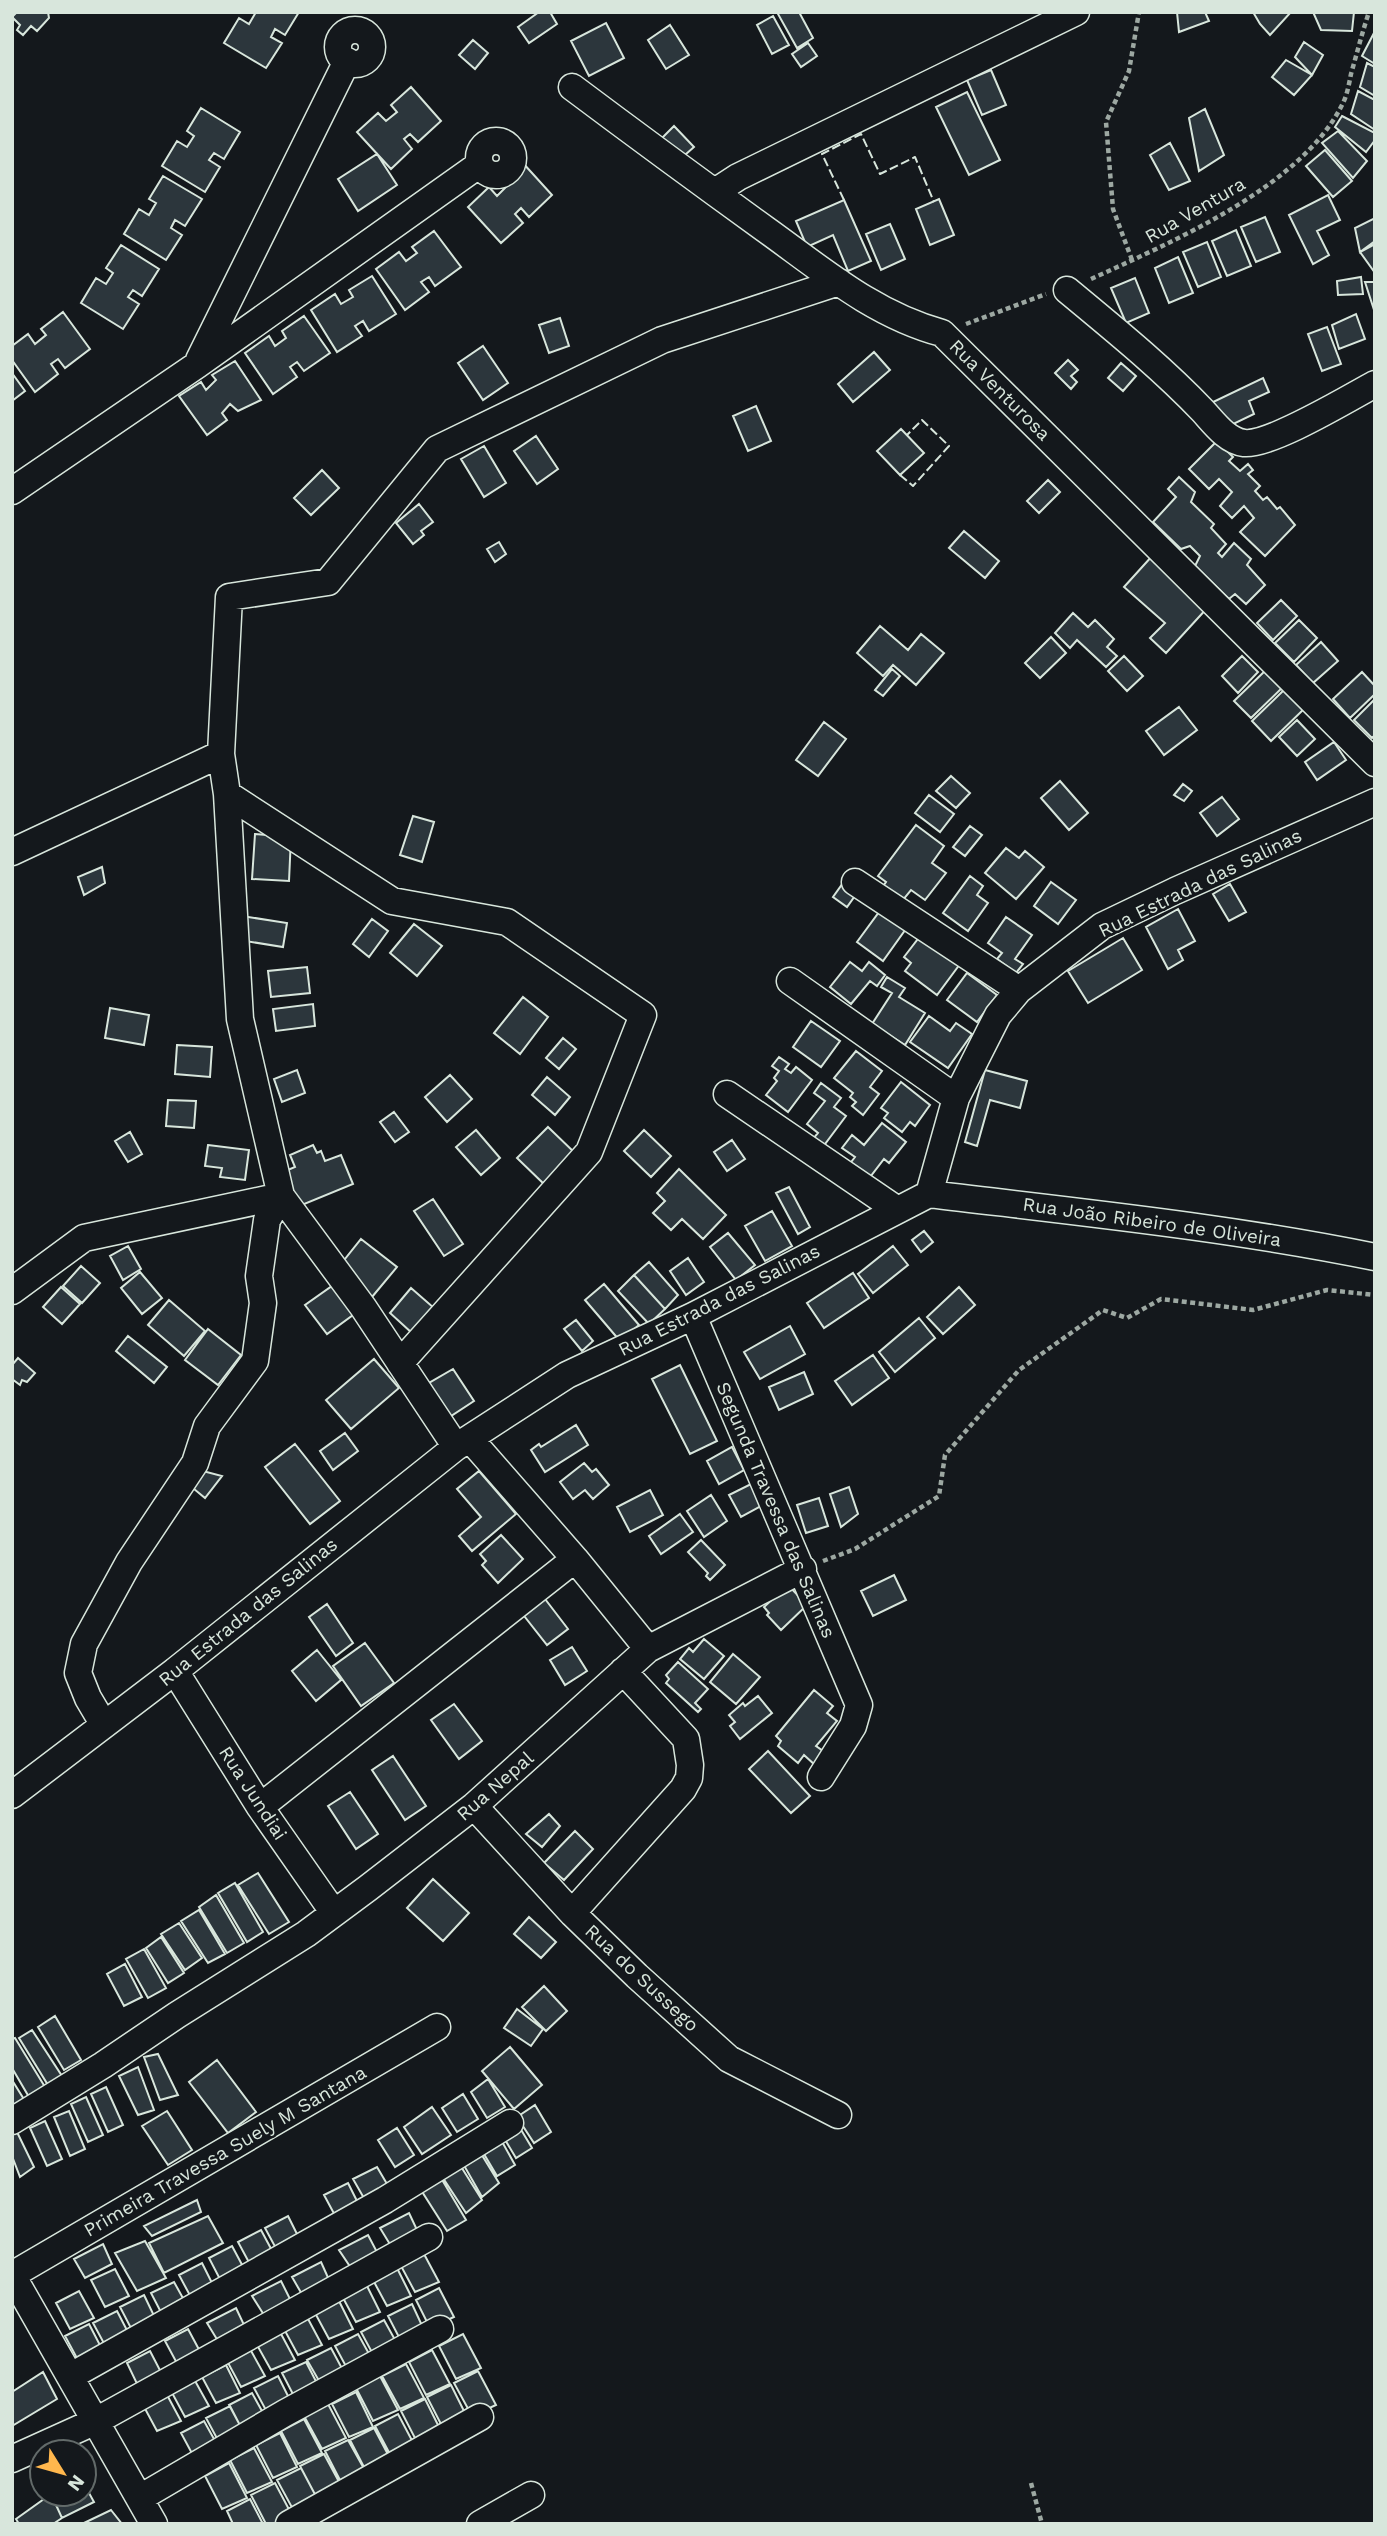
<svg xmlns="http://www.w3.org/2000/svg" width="1387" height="2536" font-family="'Work Sans',sans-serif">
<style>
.building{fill:#2c363c;stroke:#d8e6dc;stroke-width:2}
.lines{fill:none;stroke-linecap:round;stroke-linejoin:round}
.minor-casing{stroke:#d8e6dc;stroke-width:29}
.path{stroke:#9da8a2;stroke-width:4.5;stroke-dasharray:5 3.5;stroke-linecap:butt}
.minor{stroke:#14181c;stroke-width:26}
.fence{stroke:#d8e6dc;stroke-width:2;stroke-dasharray:9 3.5;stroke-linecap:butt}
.labels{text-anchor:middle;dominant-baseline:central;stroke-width:5;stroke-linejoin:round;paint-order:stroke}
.street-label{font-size:19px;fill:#d8e6dc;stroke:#14181c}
</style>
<rect width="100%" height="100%" fill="#14181c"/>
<path class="building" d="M17,12H48L49,18L37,31L31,26L23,35L17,30L20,25L12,17Z
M256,12H299L285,35L275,29L271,37L282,43L266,68L224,43L239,18L249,24Z
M539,12H550L557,24L529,43L518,27Z
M780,12H799L813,38L797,48L778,14Z
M1177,12H1205L1209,21L1179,32Z
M1253,12H1291L1270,35L1260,24Z
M1313,12H1354L1352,31L1321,30Z
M773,16L789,45L772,54L757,25Z
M606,23L624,58L589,76L571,41Z
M670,25L689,55L666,69L648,40Z
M1375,31V64L1362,56Z
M473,40L488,53L475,69L459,55Z
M1304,42L1323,55L1312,75L1295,57Z
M808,43L817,56L801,67L792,54Z
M1286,60L1312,75L1294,95L1272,77Z
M1367,63L1375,67V96L1360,87Z
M991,70L1006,105L982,115L967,80Z
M411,87L441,121L418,142L410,134L404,139L412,149L391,169L357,132L378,113L386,121L397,112L391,105Z
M1358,91L1375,100V130L1351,114Z
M967,92L1000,160L969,175L936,107Z
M201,108L240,132L224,159L214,153L209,160L220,167L205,192L162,166L177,141L187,147L194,136L187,131Z
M1205,109L1224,155L1199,171L1189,118Z
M1342,116L1375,133V140L1366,152L1335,127Z
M674,126L694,147L677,162L658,142Z
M1338,131L1367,161L1353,178L1322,143Z
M1170,143L1190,181L1169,190L1150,155Z
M1325,150L1352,181L1333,197L1306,166Z
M377,154L397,185L358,211L338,179Z
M522,162L552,195L529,217L521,208L515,214L523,223L501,243L468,207L489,187L497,196L507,186L502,180Z
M163,176L202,199L185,226L175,220L171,228L182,235L166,260L124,234L139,209L149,215L156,203L149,199Z
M1328,195L1340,220L1317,231L1329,255L1313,264L1289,215Z
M939,199L954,235L930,245L916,209Z
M844,200L871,261L848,271L833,235L807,247L796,221Z
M1265,217L1280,252L1256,262L1241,227Z
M1375,218V241L1360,252L1355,228Z
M890,224L905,259L881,270L866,234Z
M1236,230L1251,266L1227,276L1212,241Z
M434,231L461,267L435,286L429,277L421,282L429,292L405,310L376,269L399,252L406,261L417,253L412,247Z
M1207,242L1221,277L1198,287L1183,252Z
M1375,244V273L1360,252Z
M121,245L159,269L142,296L133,290L128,297L139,304L123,329L81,303L96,278L106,284L113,273L106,268Z
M1178,257L1193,293L1169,303L1155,268Z
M372,276L396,314L369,331L363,321L355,326L362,336L337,352L311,310L335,294L341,304L353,297L349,290Z
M1361,277L1363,294L1338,295L1337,281Z
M1135,278L1149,313L1126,323L1111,288Z
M1365,282H1375V313Z
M63,312L90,349L65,368L58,359L51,364L58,374L35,392L12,360V346L28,334L35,344L46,335L41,329Z
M1356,314L1365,339L1339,349L1332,325Z
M304,316L330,353L304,371L297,362L290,367L297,377L273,394L245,353L269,336L275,346L286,338L282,331Z
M560,318L569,346L549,353L539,325Z
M1327,327L1341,364L1322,371L1308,334Z
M483,346L508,383L483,400L458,363Z
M874,352L890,370L853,402L838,384Z
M1068,360L1078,370L1071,376L1077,382L1071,389L1055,373Z
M235,361L261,400L238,411L230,404L222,413L227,420L207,435L179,396L201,382L206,390L216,380L212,375Z
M1121,363L1136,376L1123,391L1108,378Z
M12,373L25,391L12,401Z
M1263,378L1269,392L1249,401L1254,414L1223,429L1211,403Z
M756,406L771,441L748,451L733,416Z
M901,429L924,453L900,475L877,451Z
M536,436L558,469L537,484L514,451Z
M1217,441L1233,457L1229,461L1240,471L1248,464L1253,470L1248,474L1260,486L1255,491L1263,500L1267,497L1277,509L1280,507L1295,525L1265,556L1240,532L1254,518L1244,506L1232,518L1220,506L1232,492L1219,479L1209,489L1189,469Z
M484,446L506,483L484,497L461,459Z
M322,470L339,488L311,515L294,498Z
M1179,477L1195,492L1191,502L1214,524L1211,528L1226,544L1218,553L1222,557L1234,543L1251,559L1247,565L1265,585L1246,604L1235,594L1229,599L1195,566L1200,556L1190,546L1181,549L1153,522L1176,497L1168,489Z
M1048,480L1060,492L1039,513L1027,501Z
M419,504L433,522L421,531L424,535L413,544L396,523Z
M964,531L999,561L985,578L949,548Z
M499,542L506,554L495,562L487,549Z
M1153,555L1209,606L1166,653L1150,638L1165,623L1124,587Z
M1281,600L1297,616L1273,640L1257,623Z
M1073,613L1088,627L1095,620L1114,639L1107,647L1117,656L1106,667L1077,640L1070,648L1055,633Z
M1299,620L1317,638L1294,662L1275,643Z
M880,626L908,650L921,634L944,653L916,685L893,665L883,676L857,653Z
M1051,637L1066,653L1040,678L1025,663Z
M1321,642L1338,661L1313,683L1296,665Z
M1124,656L1143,676L1127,691L1108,671Z
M1242,656L1258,672L1238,693L1222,676Z
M1268,668L1285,685L1251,718L1234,701Z
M892,669L900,676L883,696L875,690Z
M1362,672L1375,686V694L1350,718L1333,699Z
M1286,688L1305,708L1271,741L1252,721Z
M1375,699V735L1372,738L1354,720Z
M1179,707L1197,730L1164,755L1146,731Z
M1297,720L1315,739L1297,756L1279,737Z
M824,722L846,739L818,776L796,760Z
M1334,742L1346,760L1317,780L1305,762Z
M951,776L970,793L956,808L936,791Z
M1060,781L1088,813L1069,830L1041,798Z
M1183,784L1192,791L1184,801L1174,795Z
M929,795L954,814L940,832L915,813Z
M1222,797L1239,819L1217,836L1200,813Z
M413,816L434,822L422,862L400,855Z
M916,825L944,846L932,863L946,873L925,900L911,890L898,906L879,892L886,882L878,876Z
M970,826L982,835L965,856L953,847Z
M255,834L291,837L289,881L252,879Z
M1006,848L1019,858L1025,851L1044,867L1016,899L985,873Z
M102,867L105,883L84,895L78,877Z
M970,876L983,886L977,895L988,903L968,931L943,913Z
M1051,882L1076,900L1058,924L1034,906Z
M843,883L857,893L847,907L833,897Z
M1230,884L1246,912L1229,921L1213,894Z
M882,908L908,926L883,961L857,942Z
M1178,909L1195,941L1178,950L1183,960L1168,969L1146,927Z
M242,916L287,923L283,947L239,940Z
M1006,917L1032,935L1015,959L1023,964L1016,973L997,959L1002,953L988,943Z
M372,919L388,931L369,957L353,944Z
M414,924L442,946L417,976L390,953Z
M921,935L960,964L937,995L905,971L911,963L904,957Z
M1123,938L1142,970L1088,1003L1068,971Z
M850,962L862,971L869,962L885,975L877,986L870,981L851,1004L830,987Z
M307,967L310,993L271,997L268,971Z
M967,973L997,995L977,1022L947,1000Z
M887,977L905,988L899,997L925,1013L905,1045L872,1024L892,993L881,987Z
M523,997L548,1017L520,1054L494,1033Z
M313,1004L315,1026L276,1031L273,1009Z
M110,1008L149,1015L144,1045L105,1038Z
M929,1016L950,1031L956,1023L972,1034L948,1068L910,1042Z
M811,1021L840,1041L821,1067L793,1047Z
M563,1038L576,1049L559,1069L546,1058Z
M177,1045L212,1047L210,1077L175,1074Z
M856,1051L882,1071L870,1087L879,1094L863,1115L852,1106L856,1102L850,1097L853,1093L834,1078Z
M779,1057L789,1064L785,1069L791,1073L796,1067L812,1080L788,1112L766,1095L777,1081L774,1078L779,1071L772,1066Z
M297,1070L305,1093L282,1102L274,1079Z
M985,1070L1027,1081L1020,1108L990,1100L977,1146L965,1142Z
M450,1075L472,1099L447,1122L425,1097Z
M547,1077L570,1097L555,1115L532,1095Z
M901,1082L930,1105L915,1126L910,1122L902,1132L884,1118L888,1113L881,1108Z
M821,1083L841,1098L834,1107L846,1116L822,1148L812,1140L818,1133L807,1124L825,1101L814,1093Z
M168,1100L196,1101L194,1128L166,1126Z
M394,1112L409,1132L395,1142L380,1122Z
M882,1123L906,1142L889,1163L884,1159L867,1181L848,1166L855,1157L842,1148L852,1135L864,1145Z
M548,1127L576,1154L546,1186L517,1158Z
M476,1130L500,1158L481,1175L456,1147Z
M644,1130L671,1156L651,1177L624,1151Z
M130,1132L142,1154L128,1162L115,1141Z
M732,1140L745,1159L727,1171L714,1152Z
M208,1145L249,1150L245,1180L220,1177L222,1168L205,1166Z
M313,1145L317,1153L321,1151L325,1161L341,1155L353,1184L297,1207L283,1172L295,1167L290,1155Z
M679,1169L726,1215L703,1239L682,1219L671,1230L653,1213L665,1201L657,1193Z
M789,1187L810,1227L798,1234L776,1193Z
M433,1199L463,1244L444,1256L414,1211Z
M772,1211L792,1246L765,1261L745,1226Z
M924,1231L933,1242L921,1252L912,1240Z
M728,1233L755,1265L736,1280L710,1247Z
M361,1239L397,1267L372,1297L337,1269Z
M128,1246L141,1269L123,1280L110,1256Z
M893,1246L908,1265L873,1293L858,1274Z
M688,1258L704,1282L686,1295L670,1271Z
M649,1262L678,1295L665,1309L634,1275Z
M81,1266L100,1283L82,1303L63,1286Z
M140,1272L162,1298L142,1314L121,1288Z
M853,1273L869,1298L824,1328L807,1303Z
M634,1275L665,1309L649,1324L618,1291Z
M604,1284L639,1325L620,1341L585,1300Z
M332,1286L353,1315L327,1334L305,1305Z
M61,1287L80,1304L62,1324L43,1307Z
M959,1287L975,1305L943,1334L927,1317Z
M411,1288L434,1308L412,1333L390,1313Z
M169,1300L205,1331L184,1356L148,1325Z
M919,1318L935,1338L895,1372L879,1352Z
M576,1320L593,1341L582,1351L564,1329Z
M790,1326L805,1354L760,1379L744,1352Z
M208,1329L241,1355L218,1385L185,1360Z
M128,1336L167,1367L154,1383L116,1351Z
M873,1355L889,1378L852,1405L835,1381Z
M18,1358L35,1373L27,1382L22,1380L20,1385L12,1379V1365Z
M374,1359L399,1388L351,1429L326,1400Z
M680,1365L717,1441L690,1454L652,1379Z
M453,1369L474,1401L448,1418L429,1383Z
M804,1372L813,1394L779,1410L769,1387Z
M576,1425L588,1445L545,1472L531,1450L539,1444L541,1447Z
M345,1433L358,1451L333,1470L320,1451Z
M295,1444L340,1501L310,1524L265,1467Z
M732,1447L744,1470L719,1484L707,1461Z
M584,1463L592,1472L596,1469L609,1485L593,1499L585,1490L573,1499L560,1482Z
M199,1470L222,1476L205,1498L194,1489Z
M479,1471L516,1514L472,1551L459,1536L481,1517L457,1489Z
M761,1479L772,1500L741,1517L729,1495Z
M849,1487L858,1514L841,1527L830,1494Z
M650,1490L663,1515L630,1532L617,1507Z
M711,1495L727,1521L704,1537L687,1511Z
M819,1498L828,1526L806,1533L797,1505Z
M680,1514L693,1532L661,1554L649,1536Z
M501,1535L523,1559L498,1583L482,1565L486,1561L480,1554Z
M701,1540L725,1565L710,1580L706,1576L708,1573L688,1552Z
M894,1575L906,1600L873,1616L861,1591Z
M788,1585L807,1605L781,1630L767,1615L769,1613L764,1607Z
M542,1595L568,1629L547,1645L521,1612Z
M327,1604L353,1643L336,1656L309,1617Z
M704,1639L724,1656L704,1679L680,1659L689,1648L693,1652Z
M365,1643L394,1683L361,1706L333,1666Z
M572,1647L587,1671L565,1685L550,1660Z
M317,1650L341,1680L316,1701L292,1671Z
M733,1654L760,1677L736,1704L710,1682Z
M678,1662L708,1689L695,1703L701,1709L698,1712L666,1683L669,1679L666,1675Z
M814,1690L833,1706L827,1713L837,1721L816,1746L826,1753L815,1765L804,1755L798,1763L778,1746L781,1741L776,1736Z
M758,1696L772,1713L740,1739L730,1726L735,1722L729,1715L743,1703L745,1706Z
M454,1704L482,1741L459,1759L431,1720Z
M768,1751L810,1796L791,1813L749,1769Z
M393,1756L426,1806L405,1820L372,1770Z
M350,1792L378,1834L356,1849L328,1806Z
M549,1814L560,1826L542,1847L526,1834Z
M575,1831L593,1849L564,1880L544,1863Z
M258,1873L289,1922L269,1934L238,1885Z
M433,1879L469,1913L443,1941L407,1908Z
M235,1883L263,1932L247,1942L218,1893Z
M216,1895L244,1943L227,1953L199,1907Z
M199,1910L225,1954L208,1963L181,1921Z
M529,1917L556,1942L541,1958L514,1934Z
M179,1923L202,1958L185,1970L161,1934Z
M161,1937L184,1973L168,1983L146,1948Z
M144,1949L166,1988L148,1998L126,1959Z
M125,1964L142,1997L124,2006L107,1974Z
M544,1986L567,2011L546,2031L522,2007Z
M517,2009L543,2029L531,2046L504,2028Z
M55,2016L81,2060L64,2070L38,2027Z
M32,2030L62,2076L48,2085L19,2038Z
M15,2038L45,2087L29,2097L12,2068V2039Z
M510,2047L542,2085L514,2109L482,2071Z
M158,2054L178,2095L160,2100L144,2057Z
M217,2060L256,2112L228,2133L189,2082Z
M138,2067L154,2110L138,2115L119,2076Z
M488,2079L505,2107L487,2118L471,2092Z
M12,2080L25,2101L12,2109Z
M106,2087L123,2125L108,2132L91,2094Z
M463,2094L478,2119L457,2132L442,2108Z
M86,2097L103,2135L88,2142L71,2104Z
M535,2105L551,2132L534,2143L517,2117Z
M432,2107L451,2135L422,2154L404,2127Z
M69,2111L85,2149L70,2156L54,2117Z
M167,2111L192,2150L168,2165L142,2126Z
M45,2121L62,2159L47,2166L30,2128Z
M517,2123L532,2148L516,2158L501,2133Z
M397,2128L414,2155L395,2167L378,2140Z
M17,2132L34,2167L20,2177L12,2156V2135Z
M500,2138L515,2165L497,2176L481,2149Z
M480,2152L499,2183L482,2197L462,2162Z
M460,2165L482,2200L466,2213L441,2175Z
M377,2167L390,2189L365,2200L353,2179Z
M441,2178L466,2220L447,2231L421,2190Z
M348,2183L362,2211L338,2221L324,2195Z
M197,2200L201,2212L152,2236L144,2226Z
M409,2213L418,2232L391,2246L380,2228Z
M208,2216L223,2243L164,2273L149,2243Z
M288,2216L302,2244L279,2254L265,2228Z
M261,2230L276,2258L252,2268L238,2242Z
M368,2235L378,2254L351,2268L339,2250Z
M145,2241L166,2278L137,2291L115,2253Z
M103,2244L112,2264L85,2278L74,2259Z
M232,2246L247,2274L223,2285L209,2258Z
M424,2254L439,2282L415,2292L401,2266Z
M321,2262L330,2282L303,2296L292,2277Z
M202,2263L216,2291L193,2301L179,2275Z
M397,2268L411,2296L387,2306L373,2280Z
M115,2269L129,2296L105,2307L91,2280Z
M281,2281L291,2301L264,2315L252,2296Z
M174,2282L189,2309L165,2320L151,2293Z
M366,2284L380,2312L356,2322L342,2296Z
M439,2288L454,2317L430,2328L416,2300Z
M79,2291L94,2318L70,2329L56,2303Z
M144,2295L157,2322L134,2334L120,2307Z
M339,2301L353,2329L329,2339L315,2313Z
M412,2304L425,2332L402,2343L388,2316Z
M236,2308L245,2327L218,2341L207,2323Z
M117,2311L131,2338L107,2349L93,2323Z
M307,2317L322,2345L298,2355L284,2329Z
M384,2320L399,2347L375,2358L361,2332Z
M89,2324L103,2351L79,2362L65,2336Z
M188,2329L203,2357L179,2367L165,2341Z
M280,2332L295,2360L271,2370L257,2345Z
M358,2334L373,2361L349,2372L335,2346Z
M463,2334L481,2368L456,2379L439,2346Z
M331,2348L346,2376L322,2386L307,2360Z
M250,2349L265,2376L241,2387L227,2361Z
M432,2350L450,2384L426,2395L409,2362Z
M150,2351L164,2378L140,2390L127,2363Z
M306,2362L320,2389L296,2400L282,2373Z
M406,2364L424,2398L400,2409L382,2376Z
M226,2365L240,2393L216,2403L202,2377Z
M478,2371L496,2405L472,2416L454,2383Z
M43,2372L57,2399L12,2426V2392Z
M278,2376L292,2404L268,2414L254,2388Z
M380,2376L398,2410L373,2421L356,2388Z
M194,2379L209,2406L185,2417L171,2391Z
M451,2385L468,2419L444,2430L427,2397Z
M356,2392L373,2427L349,2437L332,2404Z
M166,2393L181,2421L157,2431L143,2405Z
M252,2393L267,2420L243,2431L229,2405Z
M425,2399L442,2433L418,2444L401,2411Z
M328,2404L346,2438L322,2449L304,2416Z
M230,2406L244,2433L220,2444L206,2418Z
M398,2414L416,2448L392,2458L375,2426Z
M304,2419L322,2453L298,2464L281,2431Z
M204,2421L219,2448L195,2459L181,2433Z
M374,2428L392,2462L367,2473L350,2440Z
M280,2433L297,2467L273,2478L256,2445Z
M348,2440L367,2474L342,2484L325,2451Z
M254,2448L272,2482L247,2493L230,2460Z
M324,2454L344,2491L319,2502L300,2466Z
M229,2463L247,2498L222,2509L205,2476Z
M301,2468L319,2502L295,2513L277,2480Z
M275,2483L293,2517L278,2524H266L251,2495Z
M84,2484L94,2502L62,2518L51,2494H84Z
M51,2494L62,2518L53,2524H19L16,2519Z
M250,2499L263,2524H233L227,2511Z
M111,2510L122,2524L84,2523Z"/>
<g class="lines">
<defs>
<path id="minor" d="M338 47a17 17 0 1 1 34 0a17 17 0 1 1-34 0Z
M572,87C636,135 700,182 765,229C821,269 874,315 942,333L1375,763
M479 158a17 17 0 1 1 34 0a17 17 0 1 1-34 0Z
M715,192L738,177L1076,12
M1067,290C1114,329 1161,367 1203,411C1214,423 1227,441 1244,443C1270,446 1349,398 1375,384
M199,360L347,61
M12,491L197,365L480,164
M227,794L392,901L507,922L643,1015L589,1152L400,1363
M12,852L221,754
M855,882L1019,990
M790,981L956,1098
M727,1094L896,1209
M929,1194C1078,1212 1228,1227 1375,1257
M12,1291L84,1238L281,1196
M693,1316L859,1705L853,1726L821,1777
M470,1439L575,1559L648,1649
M456,1447L363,1307L281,1196L240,1019L227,794L221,754L229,597L328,582L437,449L662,340L839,282
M175,1671L260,1807L334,1913
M104,1725L88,1698L78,1673L84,1644L129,1562L195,1463L207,1426L255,1361L263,1303L259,1276L267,1220L281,1196
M12,1795L175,1671L456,1447L567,1375L693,1316L929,1194L956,1098L998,1015L1019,990L1102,926L1175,891L1375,802
M474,1806L572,1913L637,1976L729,2059L838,2115
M260,1807L575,1559
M572,1913L683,1789L689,1778L690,1765L686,1739L623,1671
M12,2121L103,2065L177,2015L306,1934L368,1888L474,1806L648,1649L803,1569
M71,2376L385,2200L510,2123
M12,2459L96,2421L429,2237
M140,2498L285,2413L440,2329
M154,2524L12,2275L437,2027
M289,2524L480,2417
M480,2524L531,2495"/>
</defs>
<use href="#minor" class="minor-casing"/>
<path class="path" d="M1132,260L1113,209L1106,122L1129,71L1139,12
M1091,279C1172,242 1301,187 1342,105C1347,96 1349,84 1351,74C1357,53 1362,33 1369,12
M966,324L1046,294
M823,1561L855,1549L939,1496L945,1455L1019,1370L1103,1310L1127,1318L1161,1299L1253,1310L1327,1290L1375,1295
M1031,2483L1042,2524"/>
<use href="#minor" class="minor"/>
<path class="fence" d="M844,200L822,154L861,134L880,174L915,157L934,202
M900,475L913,486L949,446L922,420L907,435"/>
</g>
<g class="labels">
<g class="street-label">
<text transform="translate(1195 210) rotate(-30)">Rua Ventura</text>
<text transform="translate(1000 390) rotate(45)">Rua Venturosa</text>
<text transform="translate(1200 883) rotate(-26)">Rua Estrada das Salinas</text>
<text transform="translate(1152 1222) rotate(8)">Rua João Ribeiro de Oliveira</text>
<text transform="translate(719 1300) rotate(-27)">Rua Estrada das Salinas</text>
<text transform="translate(776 1510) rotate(67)">Segunda Travessa das Salinas</text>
<text transform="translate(248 1612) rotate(-39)">Rua Estrada das Salinas</text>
<text transform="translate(495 1786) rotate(-41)">Rua Nepal</text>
<text transform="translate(253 1793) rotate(57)">Rua Jundiai</text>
<text transform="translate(642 1978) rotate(43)">Rua do Sussego</text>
<text transform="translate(225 2151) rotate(-30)">Primeira Travessa Suely M Santana</text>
</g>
</g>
<rect width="1387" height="2536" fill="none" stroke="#d8e6dc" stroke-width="28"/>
<g transform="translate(63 2473) rotate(127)"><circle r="33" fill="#14181c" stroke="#626a69" stroke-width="2"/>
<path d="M0-5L12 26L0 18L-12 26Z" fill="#ffb74d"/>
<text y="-10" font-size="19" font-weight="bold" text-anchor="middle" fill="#d8e6dc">N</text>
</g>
</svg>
